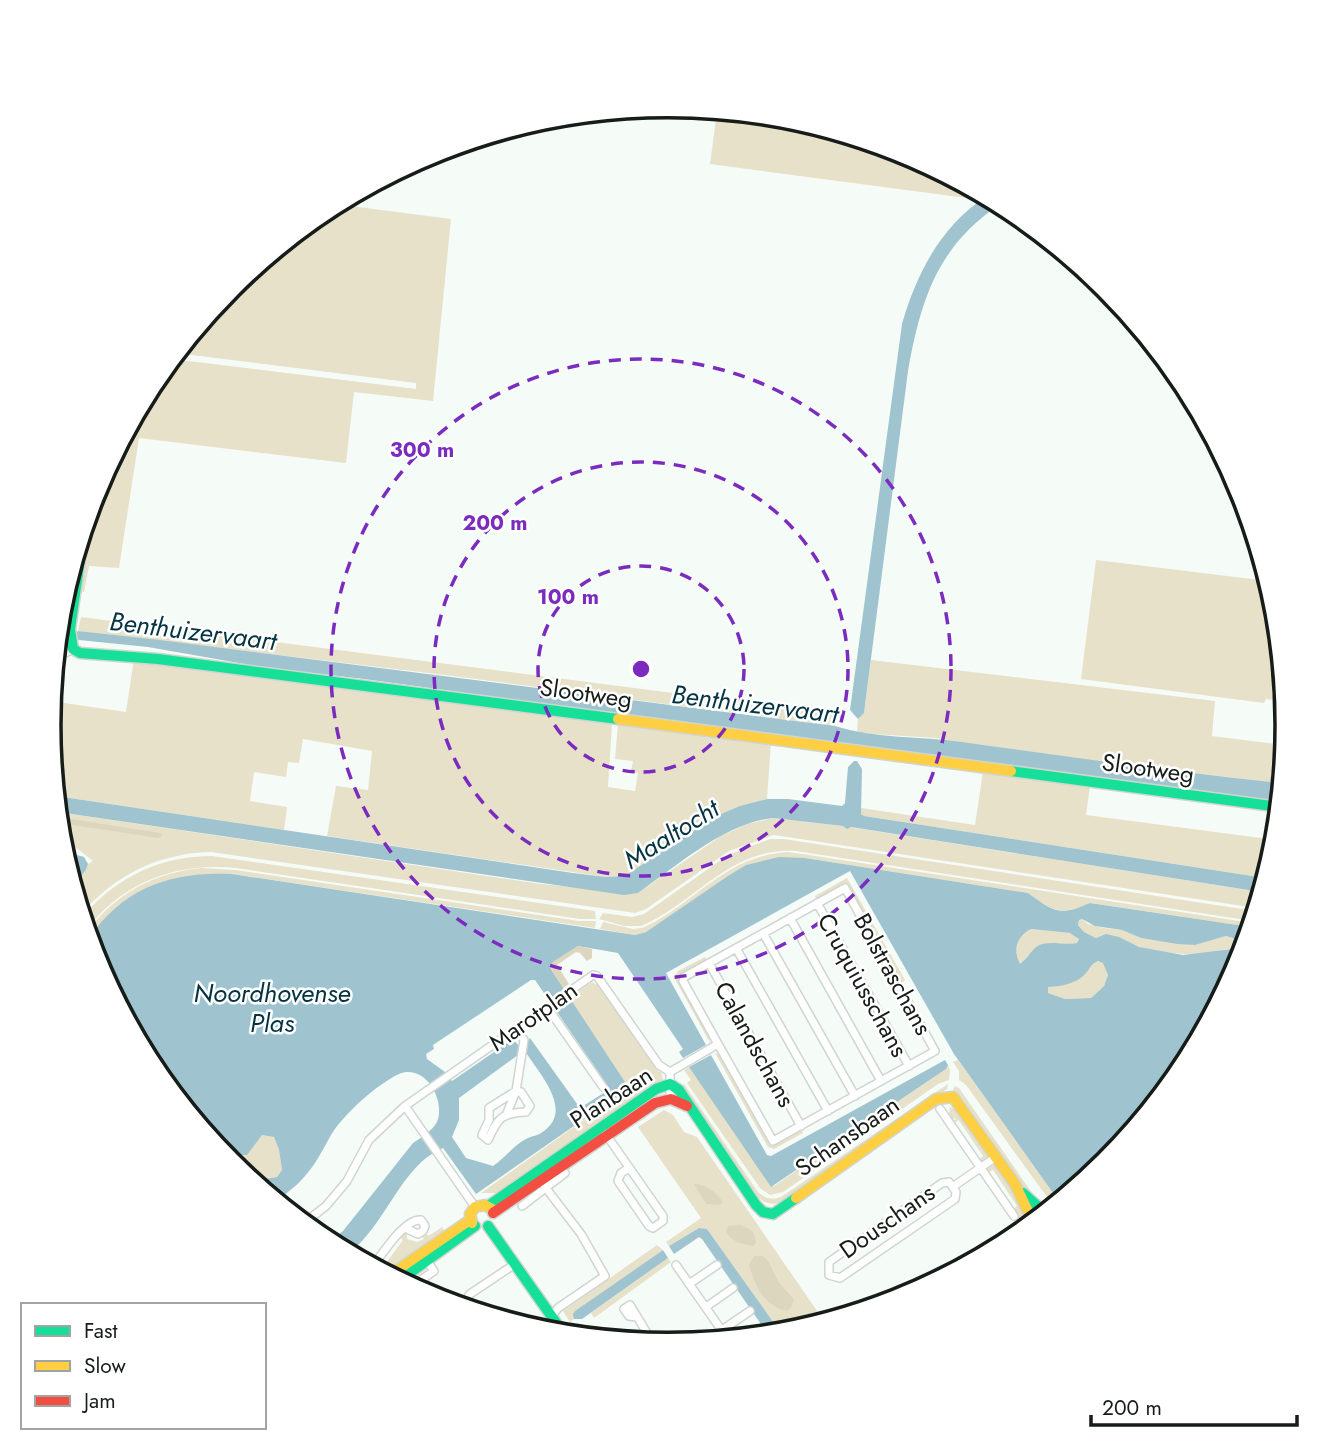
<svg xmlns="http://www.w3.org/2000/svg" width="1336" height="1450" font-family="Jost,sans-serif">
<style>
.green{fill:#e7e1c9;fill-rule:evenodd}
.forest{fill:#ddd6be}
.water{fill:#9fc4cf;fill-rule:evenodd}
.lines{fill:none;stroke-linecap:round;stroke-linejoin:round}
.street-casing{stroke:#cfd5d1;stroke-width:10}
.fast-casing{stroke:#cfd5d1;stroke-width:13}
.slow-casing{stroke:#cfd5d1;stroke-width:13}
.jam-casing{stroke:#cfd5d1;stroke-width:13}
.street{stroke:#fefefe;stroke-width:7}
.fast{stroke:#16e098;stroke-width:10}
.slow{stroke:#ffcf43;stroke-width:10}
.jam{stroke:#f24e42;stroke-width:10}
.ring{fill:none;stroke:#7b2cbf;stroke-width:3.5;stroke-dasharray:12 9}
.labels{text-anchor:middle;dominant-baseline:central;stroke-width:5;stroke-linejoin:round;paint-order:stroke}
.street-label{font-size:24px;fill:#161c18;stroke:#fff}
.water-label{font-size:26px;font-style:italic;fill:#043442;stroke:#fff}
.rim{fill:none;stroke:#161c18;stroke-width:3.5}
.centre{fill:#7b2cbf;stroke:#fff;stroke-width:3.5}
.ring-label{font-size:21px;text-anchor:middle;font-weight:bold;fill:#7b2cbf;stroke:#fff;stroke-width:5;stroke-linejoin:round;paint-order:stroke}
</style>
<rect width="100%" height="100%" fill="#f5fbf7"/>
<path class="green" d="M717,111L789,118L905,153L986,197L982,200L710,164Z
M335,204L451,219L433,401L354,392L346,463L139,438L119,568L89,566L84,592L79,591L96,488L154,381L172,359L416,389V383L176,353L231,287L324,210Z
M1096,560L1268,581L1275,605L1285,701L1266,699L1264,703L1081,679Z
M81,617L837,714L835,726L453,676L78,631Z
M134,659L610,721L612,724L608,787L635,791L638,773L631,772L633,761L615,759L618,724L620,722L771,742L767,799C712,812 678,842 632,873L625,876L606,877L327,836L336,786L368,790L372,751L303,739L299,763L288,762L286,777L254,772L250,801L287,807L284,830L56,796L49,725L51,701L126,712Z
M871,660L1215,701L1212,736L1285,745L1281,783L1063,758L935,738L857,733L858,719L864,713Z
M983,772L1090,786L1086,815L1276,840L1265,878L864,816L861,814V808L975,825Z
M58,812L541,884L638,893L721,836L747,824L773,818L843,826L1261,892L1256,908L774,835L729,851L646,909L635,913L211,852C159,853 115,875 81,914L73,885L86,870L88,864L93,861L70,843L60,842Z
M770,839H784L1255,911L1252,921L796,851C731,846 695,903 641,926H624L599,919L603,913L632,917L644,914L728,855Z
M788,852L809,855L1252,923L1251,927L1091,903C1059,915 1056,913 1028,893L805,858L746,865L646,932L635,935L600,929L603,922L633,929L642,928C696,904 723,856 788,852Z
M212,856L595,911L596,919H580L236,868C176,862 123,882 86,930L83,918L85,914C118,876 162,856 212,856Z
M202,868L236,870L579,921H596L595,928L232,874L98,925L89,938L87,932C115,894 155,872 202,868Z
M847,878L905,980L902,983L848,887L842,886L816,899L815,896Z
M1082,919L1088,924L1104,928L1122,930L1141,938L1195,945L1226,936L1246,942L1242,955L1232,949C1223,949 1214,952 1204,953C1184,956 1163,952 1143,948C1125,944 1116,929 1096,938L1084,932L1078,925L1079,920Z
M1031,929L1070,933L1077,936L1079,940L1077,943C1061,947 1045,938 1032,951C1027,956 1024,961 1020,965C1013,950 1016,937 1031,929Z
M705,957L707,960L704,963L682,975L708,1030L710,1043L674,977L678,971Z
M1098,961L1104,963L1108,975L1104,986L1091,998L1065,999L1048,993V987C1077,987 1076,969 1098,961Z
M592,982L598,985L659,1072H661L663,1079L499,1195L496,1193H481L629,1088L569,998Z
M715,1053L719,1054L725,1061L770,1141L801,1129L803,1133L774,1149L768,1147Z
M958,1060L1053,1193L1047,1197L966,1085L959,1080V1071L953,1062Z
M948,1065L950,1070L949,1080L938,1084L783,1192L770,1195L760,1188L687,1083L691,1080L684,1070L689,1067L774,1186L946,1069Z
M684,1084L758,1192C765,1199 772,1200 781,1197L948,1084L947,1089L781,1203C770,1205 762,1203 755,1194L681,1091Z
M955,1086L959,1088L1039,1203L1027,1195L953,1090Z
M950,1107L960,1112L990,1156L982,1162L980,1159L983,1156L960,1122L958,1120L955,1123L953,1121L957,1118L952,1119L949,1115Z
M664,1110L673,1115L684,1132L697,1137L824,1321L781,1333L707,1229L699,1228L669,1246L666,1242L701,1218L638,1127ZM769,1262L779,1282L794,1299L749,1265Z
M262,1135L274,1137L279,1150L282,1170L277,1177L264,1179L260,1187L227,1158L234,1155C249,1160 252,1144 262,1135Z
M996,1163L1020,1198L1025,1216L1019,1219L1014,1209L1017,1206L993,1170L989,1172L987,1169Z
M442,1227L445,1232L386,1273L381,1270L403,1240L399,1237L401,1234H407V1239L417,1242L424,1239L422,1235H430Z
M657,1245L663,1250L575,1311L574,1319L570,1322L563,1311Z
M668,1258L671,1262L594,1318L591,1313Z"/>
<path class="forest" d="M58,817L160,833L162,836L158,838L59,823Z
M578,946L592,949V958L587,961L580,953L576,952L557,965L569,984L563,988L550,968L553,962Z
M694,1184C705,1184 718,1192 723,1203L719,1205L706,1204Z
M740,1225C751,1229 755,1231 756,1243L753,1246C742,1244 731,1242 726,1231L728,1226Z
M754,1256H763L769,1262L779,1282L794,1299L791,1308L787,1311C764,1306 755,1286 749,1265Z"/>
<path class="water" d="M986,197L1000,204C937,247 921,299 908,371L864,713L858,719L850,710L902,324C916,275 941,225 986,197Z
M74,559L65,630L67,635L75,634L78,631L160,640L835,726C877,739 920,736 962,742C1069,757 1175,772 1281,783L1279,804L364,679L261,667L148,647L79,640C71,634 64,640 57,645L61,604Z
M854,761H857L862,769L861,814L864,816L1265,878L1261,892L851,827L847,829L843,826L773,818C725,823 677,866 638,893L624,895L58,812L56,796L573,873L606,877L625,876L714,817L740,806L767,799H788L842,806L845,803L848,767Z
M63,851L84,857L88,864L86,870L73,885Z
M779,857L805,858L1028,893C1056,913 1059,916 1090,903L1251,927L1246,942L1226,936L1195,945L1178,944L1141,938L1122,930L1095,926L1082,919L1079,920L1078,925L1084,932L1096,938L1106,934L1119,937L1139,947L1183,955L1232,949L1242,955L1182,1069L1105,1163L1103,1165L1097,1161L1090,1163L1053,1193L954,1054L850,871L666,973L706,1045L683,1058L679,1052L683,1049L618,953L578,946L553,962L550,968L629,1088L476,1194L443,1148C401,1165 386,1225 349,1253L329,1242L343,1231L413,1143C422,1137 432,1131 437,1122C446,1100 425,1063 399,1074C377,1084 343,1115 331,1135C323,1149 316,1164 305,1176C297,1186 286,1193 277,1201L260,1187L264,1179L277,1177L282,1170L279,1150L274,1137L262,1135L247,1155H234L227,1158L153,1069L96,962L89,938C124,887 172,871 232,874L635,935L646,932L728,876L746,865ZM1031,929L1070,933L1079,939L1077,943C1064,946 1047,939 1036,947C1030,952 1026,960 1020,964C1013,950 1016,937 1031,929ZM1098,961L1103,963L1108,975L1104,986L1091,998L1065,999L1048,993V987C1060,987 1078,983 1086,973C1091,967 1091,964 1098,961ZM531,980H535L610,1089L580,1108L530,1038L526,1044L519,1046L513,1039L452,1081L445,1072L427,1059L426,1054L434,1049L433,1045ZM527,1054C541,1076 575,1112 541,1133C537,1136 531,1136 526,1139C514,1145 505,1158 493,1166L466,1158L452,1137L459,1120V1098L518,1055Z
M711,1055L767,1155L771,1156L945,1060L948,1065L946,1069L771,1187L689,1067Z
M699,1228L707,1229L781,1333L769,1334L765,1330L702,1239L699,1237L674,1254L669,1246Z
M663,1250L668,1258L582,1319H574L573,1314L575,1311Z"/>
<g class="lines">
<defs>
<path id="street" d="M56,654L65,653L73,649
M817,903L909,1066
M790,918L881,1081
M763,933L855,1096
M736,948L828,1111
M709,963L801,1126
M547,1007L603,1087
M516,1091L521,1092L530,1106L526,1112C501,1113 498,1118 488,1140L482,1135L489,1120V1108Z
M670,1098V1072L718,1044L773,1141L935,1051L845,888L684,977L683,981L718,1044
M405,1106L475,1207
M940,1109L1014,1216
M507,1113L516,1091L524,1040L516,1029
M605,1133L663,1216V1221L653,1228L649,1226L618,1181L621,1173L629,1168
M539,1179L581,1234L605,1276L558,1308L552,1316
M949,1182L956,1192L955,1199L840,1278L829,1275V1262L942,1183Z
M954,1186L996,1157
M522,1206L565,1173
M304,1223L326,1206L347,1181L369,1140L405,1106L593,975L597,976L659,1065L670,1072
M676,1265L727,1338
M373,1266C383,1253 405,1218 421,1220L425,1226L423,1231L418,1234L405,1228
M689,1284L717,1265
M412,1286L434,1271L427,1261
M455,1304L464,1303L470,1294L515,1264
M706,1307L733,1288
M636,1317L629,1316L624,1309L630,1305L653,1343
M722,1330L750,1311
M764,1335L765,1334"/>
<path id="fast" d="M85,524L70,629L73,649L80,653L158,659L618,719
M1011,771L1279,807
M1023,1193L1045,1213
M488,1206L656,1089L670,1084L679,1090L756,1205L763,1212L773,1214L796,1198
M488,1226L564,1334
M400,1280L475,1226"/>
<path id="slow" d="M618,719L1011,771
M796,1198L936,1099L953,1097L1015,1184L1033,1222
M472,1223L470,1214L475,1207L485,1205L492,1209
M390,1275L470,1220"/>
<path id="jam" d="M493,1213L655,1103L671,1099L687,1106"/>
</defs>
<use href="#street" class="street-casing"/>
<use href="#fast" class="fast-casing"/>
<use href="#slow" class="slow-casing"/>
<use href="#jam" class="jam-casing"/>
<use href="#street" class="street"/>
<use href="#fast" class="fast"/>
<use href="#slow" class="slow"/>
<use href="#jam" class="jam"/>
</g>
<g class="ring">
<circle cx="641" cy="669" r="103"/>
<circle cx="641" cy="669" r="207"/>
<circle cx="641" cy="669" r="310"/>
</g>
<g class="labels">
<g class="street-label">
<text transform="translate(586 693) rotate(8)">Slootweg</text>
<text transform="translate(1148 768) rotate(8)">Slootweg</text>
<text transform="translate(893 974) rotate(61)">Bolstraschans</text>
<text transform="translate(863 985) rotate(61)">Cruquiusschans</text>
<text transform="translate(533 1016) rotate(-35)">Marotplan</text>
<text transform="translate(755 1044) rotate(61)">Calandschans</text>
<text transform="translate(611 1097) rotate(-33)">Planbaan</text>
<text transform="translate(847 1136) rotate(-35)">Schansbaan</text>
<text transform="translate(887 1221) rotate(-35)">Douschans</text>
</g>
<g class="water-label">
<text transform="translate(193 631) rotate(7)">Benthuizervaart</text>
<text transform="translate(755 704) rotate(7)">Benthuizervaart</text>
<text transform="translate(671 834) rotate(-32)">Maaltocht</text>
<text x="272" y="993">Noordhovense<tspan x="272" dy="30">Plas</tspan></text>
</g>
</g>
<path d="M0 0H1336V1450H0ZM61 725a607 607 0 1 1 1214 0a607 607 0 1 1-1214 0Z" fill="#fff" fill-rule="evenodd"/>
<path class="rim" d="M61 725a607 607 0 1 1 1214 0a607 607 0 1 1-1214 0Z"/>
<circle cx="641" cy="669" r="10" class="centre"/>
<g class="ring-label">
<text x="422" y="457">300 m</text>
<text x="495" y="530">200 m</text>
<text x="568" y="604">100 m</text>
</g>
<rect x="21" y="1303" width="245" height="126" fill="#ffffff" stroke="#a2a4a3" stroke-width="2"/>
<rect x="35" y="1326" width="35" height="10" fill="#16e098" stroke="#a2a4a3" stroke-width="2"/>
<text x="84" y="1338" font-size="21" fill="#161c18">Fast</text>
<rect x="35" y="1361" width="35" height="10" fill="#ffcf43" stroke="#a2a4a3" stroke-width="2"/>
<text x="84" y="1373" font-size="21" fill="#161c18">Slow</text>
<rect x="35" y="1396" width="35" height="10" fill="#f24e42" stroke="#a2a4a3" stroke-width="2"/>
<text x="84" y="1408" font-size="21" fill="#161c18">Jam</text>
<path d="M1091 1415v10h206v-10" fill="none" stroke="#161c18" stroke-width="3.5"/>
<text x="1102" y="1415" font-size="21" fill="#161c18" stroke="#ffffff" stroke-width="5" paint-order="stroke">200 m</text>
</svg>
